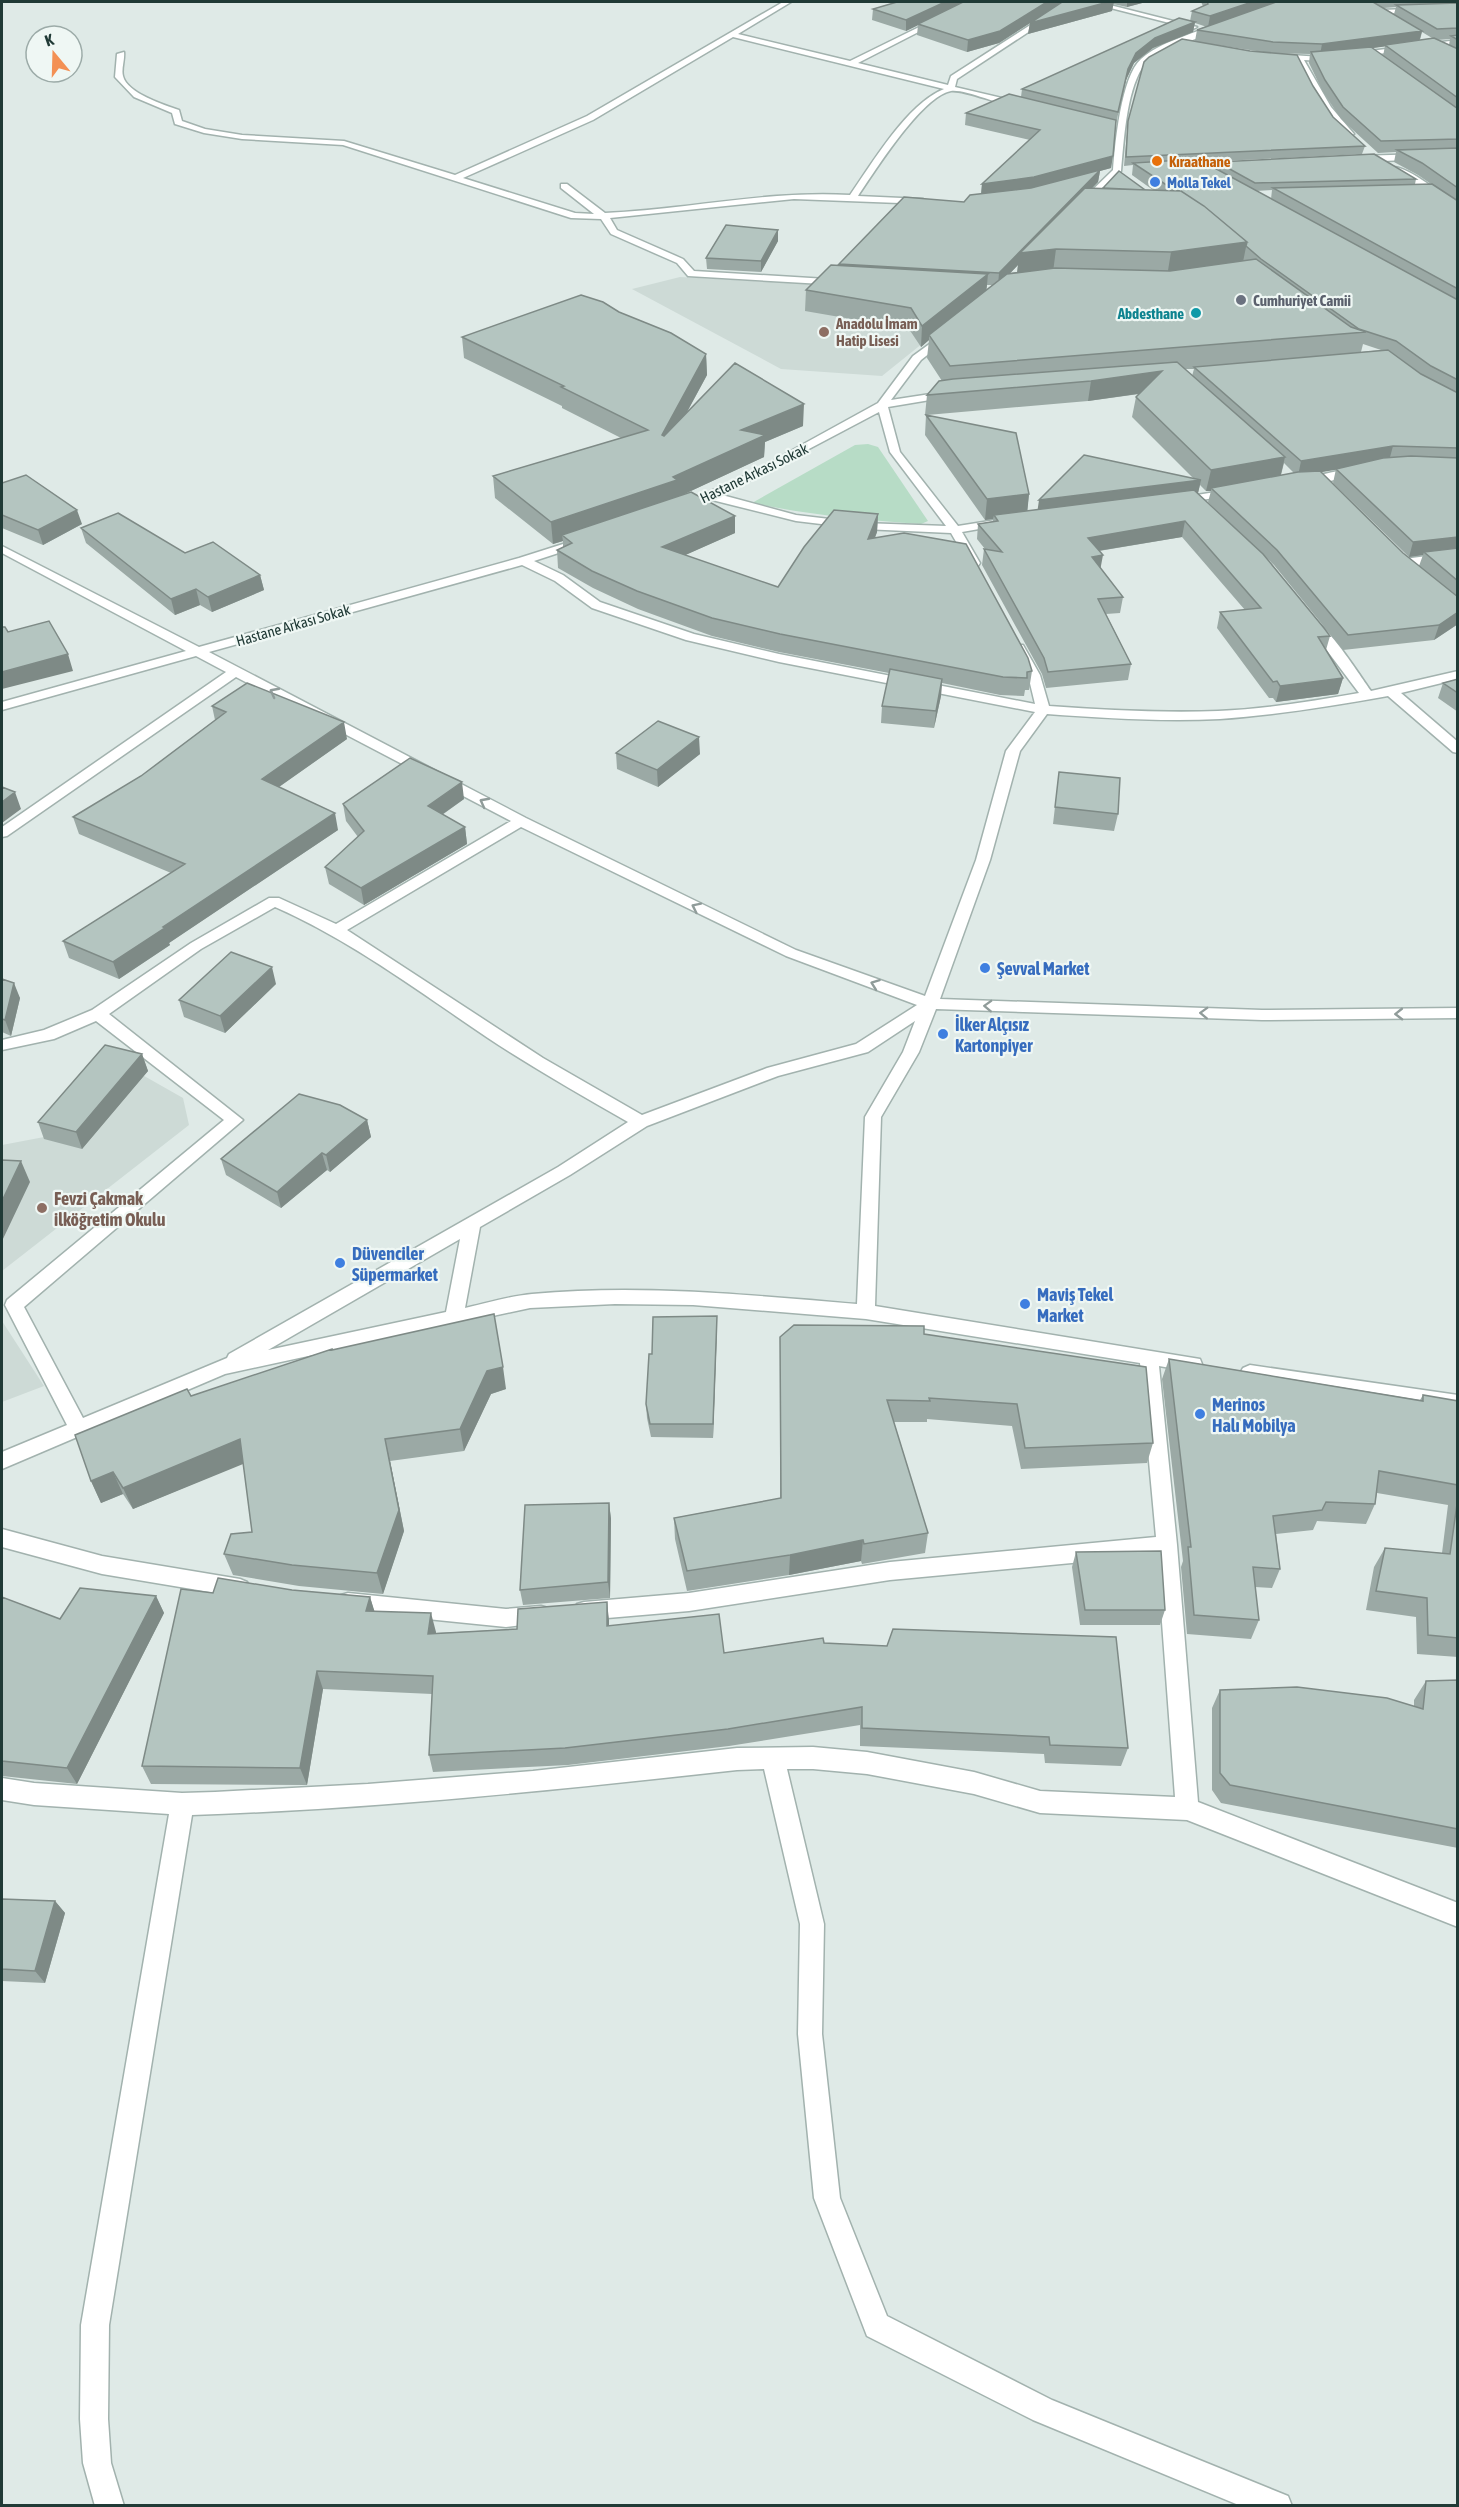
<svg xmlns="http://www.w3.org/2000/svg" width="1459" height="2507" font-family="'Asap Condensed',sans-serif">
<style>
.built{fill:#cddad6}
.green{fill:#b7dcc6}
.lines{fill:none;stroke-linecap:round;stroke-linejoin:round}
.minor-casing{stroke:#a2b2ae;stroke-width:3}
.minor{fill:#fff;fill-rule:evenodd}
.wall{fill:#9ba9a5;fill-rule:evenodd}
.shaded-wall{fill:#7e8a86}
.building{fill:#b4c5c0;stroke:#7e8a86;stroke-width:1.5}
.oneway{stroke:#909c9a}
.food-dot{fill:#e8710a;stroke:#eff7f4;stroke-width:2}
.shop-dot{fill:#3f7fe0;stroke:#eff7f4;stroke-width:2}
.worship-dot{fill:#6b7280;stroke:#eff7f4;stroke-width:2}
.culture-dot{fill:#0f9aa8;stroke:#eff7f4;stroke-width:2}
.education-dot{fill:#8d6e63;stroke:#eff7f4;stroke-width:2}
.labels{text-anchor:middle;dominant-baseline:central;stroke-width:4.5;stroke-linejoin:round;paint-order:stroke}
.far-food-label{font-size:15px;font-weight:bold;fill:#c56008;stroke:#eff7f4;text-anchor:start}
.far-shop-label{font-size:15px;font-weight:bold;fill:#366cbe;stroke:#eff7f4;text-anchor:start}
.far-worship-label{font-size:15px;font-weight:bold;fill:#5b616d;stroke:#eff7f4;text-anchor:start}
.far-culture-label{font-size:15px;font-weight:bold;fill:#0d838f;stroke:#eff7f4;text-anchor:end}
.far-education-label{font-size:15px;font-weight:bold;fill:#785e54;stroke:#eff7f4;text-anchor:start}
.far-street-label{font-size:15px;fill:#203a36;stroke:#eff7f4}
.shop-label{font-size:18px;font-weight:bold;fill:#366cbe;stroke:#eff7f4;text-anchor:start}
.education-label{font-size:18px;font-weight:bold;fill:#785e54;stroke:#eff7f4;text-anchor:start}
</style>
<rect width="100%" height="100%" fill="#dfeae7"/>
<path class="built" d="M680,277L984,294L882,376L781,369L632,289Z
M116,1060L183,1098L189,1125L2,1271V1145L60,1134Z
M2,1321L44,1386L2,1402Z"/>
<path class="green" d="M868,444L878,447L928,521L921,524C864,520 809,515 752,503L855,445Z"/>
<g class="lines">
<defs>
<path id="minor" d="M783,2H791L738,34L850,61L970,2H977L858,63L948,85L951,76L1066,2H1074L957,79L955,87L1023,103V107C1004,108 967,89 951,91C922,96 875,171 858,196L923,199L927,202L926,204L794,199L610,218L617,230L683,259L694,271L843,280L845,282L840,285L688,276L677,263L611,234L601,219L571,218L343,145L242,139L204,133L175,124L172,113L134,97L115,77L117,54L124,52C125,60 121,69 123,76C127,93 164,105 179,110L182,121L205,129L242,135L344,141L455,175L587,116ZM733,37L944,89C907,104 873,162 850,195C767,190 687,210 605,213L567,184H561V188L594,214L575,213L463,178L593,120Z
M1087,2H1098L1197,27L1193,29Z
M1458,7V11L1382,14L1378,12L1382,10Z
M1216,24L1223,26C1205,39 1179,42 1160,53C1153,57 1146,61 1142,68C1126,94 1124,141 1121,171L1086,206H1080V202L1113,170C1115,144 1121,77 1141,59C1160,42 1193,34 1216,24Z
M1458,40V44L1322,61L1304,60L1331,107L1354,134L1350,136C1327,126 1308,82 1297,60L1271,56L1275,54L1322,57Z
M1458,153V158L1357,162L1353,159L1357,156Z
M1392,167C1409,166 1443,196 1458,206V214L1411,181L1392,171Z
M946,332L950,333V337L921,360L891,400L950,391L954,392V396L888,407L900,452L958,526L1002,519L1008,522L1002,525L962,532L980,563L978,566H970L951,533L863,529L796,521L712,500L682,509L676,506L749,474L878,403L913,356ZM879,412L890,452L946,526L863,523L796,515L722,495Z
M1358,467L1362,468V472C1347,476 1310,490 1297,481C1301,478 1349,469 1358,467Z
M1234,489L1238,490V494L1178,504L1172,501L1178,498Z
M582,538L586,540V544L534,561L563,575L600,602L694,634L779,654L1035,704L1028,675L1013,648L1015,645H1023L1040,675L1049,706C1105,710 1162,713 1218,711C1266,709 1313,701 1359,693L1307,624L1313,620C1327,624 1361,677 1371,691L1458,671V679L1401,693L1458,742V753L1453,752L1388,696C1332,706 1277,715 1220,719C1163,722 1104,718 1047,714L1020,751L990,860L940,999L1262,1010L1458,1008V1018L1262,1020L936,1009L919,1052L881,1117L875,1306L1200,1359L1202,1364L1200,1369L1193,1372L1159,1366L1177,1545L1198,1802L1458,1903V1927L1187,1820L1040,1813L974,1794L867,1774L813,1769H787L824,1924L822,2034L840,2198L887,2316L1052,2400L1288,2496L1292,2506H1241L1033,2420L867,2336L814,2198L798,2034L800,1924L764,1769L737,1770C556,1790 374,1809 192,1815L109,2325L108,2419L111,2463L124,2506H95L83,2463L80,2419L81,2325L169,1814L34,1805L2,1800V1778L34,1783L182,1793L215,1792L368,1784L533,1771L737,1748L813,1747L867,1752L974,1772L1040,1791L1175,1797L1157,1555L890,1580L689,1611L584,1620L577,1618L573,1611L577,1604L584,1602L689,1593L890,1562L1156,1537L1140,1363L866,1319L693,1305L615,1304L530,1308L225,1374L2,1469V1452L67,1425L5,1305L7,1300L224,1120L96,1021L54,1039L2,1050V1040L44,1030L92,1010L191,943L269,898H279L336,924L511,821L236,677L7,836L2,837V827L226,672L196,656L2,710V702L186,651L2,553V546L199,647L519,558ZM522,565L555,581L592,608L686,640L779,662L1035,712L1006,751L976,860L925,996L796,950L526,818L209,652ZM521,827L786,956L917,1005L856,1044L767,1068L642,1115L543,1058L347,930ZM275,907C352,941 418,991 488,1038C533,1068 581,1095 628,1122L558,1167L229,1354L227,1358L83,1418L24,1307L243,1120L109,1014L201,949ZM915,1021L903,1052L865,1117L857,1304C749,1295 641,1284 532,1294C510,1296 487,1303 465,1308L480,1227L570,1175L647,1126L778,1076L868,1052ZM460,1239L446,1312L268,1350Z
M1458,552V560L1404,567L1398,563L1404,559Z
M1250,1365L1458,1395V1411L1250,1381L1243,1378L1240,1373L1243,1368Z
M2,1529L102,1556L240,1579L247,1582L250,1588L247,1594L240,1597L102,1574L2,1547Z
M348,1593L506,1609L541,1606L548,1608L552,1615L548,1622L506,1627L348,1611L341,1609L337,1602L341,1595Z"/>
</defs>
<use href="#minor" class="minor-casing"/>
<use href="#minor" class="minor"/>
</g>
<path class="wall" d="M897,2H1146L1127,7L1113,4L1112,11L1028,34L1030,23L1038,18L999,43L967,52L917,35L918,25L906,31L872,20L873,9Z
M1201,2H1458V624L1434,640L1343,650L1274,565L1208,502L1211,491H1206L1200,485L1198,493L1330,636L1326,650L1343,678L1338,694L1276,702L1273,698H1269L1217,628L1220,612L1245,610L1182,537L1099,551L1101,569L1123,597L1120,613L1106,614L1131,664L1128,680L1046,688L1042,674L982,565L984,549H985L977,539L978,524L993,521V519L985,520L925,435L926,415H925L927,395L942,381L927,358L929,340L921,347L909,329L805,311L806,290L839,266V264L964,202L981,194L982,184L1030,140L965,125L966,113L1021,97L1022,89L1190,21L1192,11L1203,6ZM1396,7L1394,14L1384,8ZM1195,23L1207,27L1197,30L1195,41L1128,121L1124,166L1133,165L1132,175L1153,190L1092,188L1098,182L1100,171L1111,168L1116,123L1126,80L1134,63L1153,48L1193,32ZM1422,32L1432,38L1420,40ZM1450,39L1449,45L1437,40ZM1203,43L1270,53L1310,54L1309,63L1323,92L1341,119L1378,153L1396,152L1394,162L1418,175L1431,184H1415L1416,179L1217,162L1216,169L1203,162L1362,154L1365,146L1333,117L1313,86ZM1385,46L1383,56L1372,48ZM1272,190L1271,199L1256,191ZM1018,265L1017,272L1010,273ZM987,285H992L986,290ZM1363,344L1381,350L1361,352ZM1185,369H1194L1192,376ZM1139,394L1136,397L1132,417L1193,478L1038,510L1027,511L1029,494L927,415L1088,401ZM1284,463L1294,473L1281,475ZM1336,469L1333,483L1409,557L1423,555L1419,566L1403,553L1321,472Z
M778,230V241L761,272L707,269L706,258Z
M619,312L706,354L707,375L686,414L803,426L765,442L764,457L680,496L735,516V533L685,555L778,587L878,514L877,532L875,538L1032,671L1029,690H1025L1024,696L1000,695L942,683L941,696L934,728L881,723L882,706L889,673L779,652L712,636L638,609L593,588L558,568L557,550L563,547V541L553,544L495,498L493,476L621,438L562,408V406L464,358L462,337Z
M2,483L82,524L43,545L2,528Z
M81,528L185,553L260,575L264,590L212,612L200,605L175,615L86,543Z
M1458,679V712L1438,698L1443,683Z
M212,706L347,739L279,787L338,830L169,943L170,945L119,979L69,958L63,941L171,873L79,834L73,817L141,776L215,720Z
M616,753L700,754L658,787L617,769Z
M1059,772L1118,814L1114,831L1053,824Z
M464,799L442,815L465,827L467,844L364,905L329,884L325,867L358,837L346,821L343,804Z
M2,979L20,998L11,1036L2,1032Z
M276,984L225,1033L184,1017L179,1000Z
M142,1054L148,1071L82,1149L44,1139L38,1122Z
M367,1120L371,1137L330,1172L327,1170L281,1208L226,1175L221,1159Z
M717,1316L713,1438L651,1437L647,1418L646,1404L652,1354Z
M924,1334L1153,1443L1147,1463L1021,1469L1012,1426L927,1419V1422H894L928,1533L925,1553L862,1564L861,1561L789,1575L687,1591L675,1539L674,1518L780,1498V1337Z
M332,1350L506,1389L491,1394L464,1451L390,1461L404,1531L383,1594L299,1586L233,1575L224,1554L252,1532L243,1463L133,1509L123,1494L101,1503L91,1481L191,1396Z
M1169,1359L1420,1400L1423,1395L1458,1401V1657L1417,1654L1416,1617L1366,1610L1374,1567L1385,1548L1442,1553L1448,1505L1377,1493L1375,1504L1366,1524L1317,1521L1313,1530L1276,1534L1280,1569L1272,1588L1255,1587L1259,1620L1251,1639L1187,1634L1181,1567L1183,1561L1162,1379Z
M609,1503L611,1519L610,1598L523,1605L520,1590Z
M1076,1552L1165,1610L1160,1625H1080L1072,1567Z
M292,1590L370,1597L374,1611L436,1632V1633L517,1629L607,1602L609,1626L724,1653L824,1643L1128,1748L1121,1766L1045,1763L1044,1754L860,1746V1725L729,1746L568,1765L433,1772L429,1755L432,1694L323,1689L307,1785L151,1784L142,1766L213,1593Z
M156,1596L164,1613L77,1784L2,1776V1777V1597L60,1619Z
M1458,1680V1848L1221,1803L1212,1790V1708L1220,1690L1414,1706V1700L1426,1681Z
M2,1899L55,1901L65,1913L45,1983L2,1981Z"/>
<path class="shaded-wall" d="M945,2H966L906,31V20Z
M1047,2H1063L999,43L967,52L968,40Z
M1108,2H1114L1112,11L1028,34L1030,23Z
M1127,2H1146L1127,7Z
M1252,2H1281L1208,27L1210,16Z
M1195,22L1193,32L1153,48L1134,63L1126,80L1116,123L1128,69L1136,53L1155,38Z
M1422,31L1419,42L1320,55L1322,44Z
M1113,156L1111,168L1100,171L1098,182L1030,252L1056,249L1052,280L1016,284L1018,265L998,286L999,273L1032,189L981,196L982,184Z
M778,230V241L761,272V261Z
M1247,242L1241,272L1166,283L1171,252Z
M988,274L986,295L929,335V340L921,347L922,326Z
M706,354L707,375L663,456L662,435Z
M1162,371L1158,391L1088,401L1091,381Z
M804,404L803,426L765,442L764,457L678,497L562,535L563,541L553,544L551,522L673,477L741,430Z
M1393,446L1389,461L1298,476L1301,461Z
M1285,457L1280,478L1211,488V491H1206L1211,470Z
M1201,480L1198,493L1037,514L1039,500Z
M1029,494L1027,515H994L993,519L985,520L987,499Z
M77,510L82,524L43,545L38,530Z
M878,514L877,532L867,557L868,539Z
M735,516V533L663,565L662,547Z
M1185,521L1182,537L1085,553L1088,538Z
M1458,537V551L1424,552L1423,555L1409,557L1413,542Z
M1103,555L1100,571L1092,557Z
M260,575L264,590L212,612L208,597Z
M196,589L200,605L175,615L171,599Z
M1458,612V624L1434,640L1439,625Z
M68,654L73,671L2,689V672Z
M1343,678L1338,694L1276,702L1280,686Z
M942,679L941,696L934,728L936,711Z
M344,722L347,739L266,796L262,779Z
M699,737L700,754L658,787L657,770Z
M462,782L464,799L430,823L428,806Z
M15,792L21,809L2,823V802Z
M335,813L338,830L169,943L170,945L119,979L113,962L163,927Z
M465,827L467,844L364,905L361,888Z
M272,967L276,984L225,1033L220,1016Z
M14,983L20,998L11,1036L5,1020Z
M142,1054L148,1071L82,1149L76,1132Z
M367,1120L371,1137L330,1172L326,1155Z
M322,1153L327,1170L281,1208L277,1192Z
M21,1161L30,1182L2,1241V1201Z
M717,1316V1330L713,1438V1424Z
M503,1367L506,1389L491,1394L464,1451L460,1429L487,1371Z
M240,1439L248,1462L133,1509L123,1488Z
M385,1439L390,1461L404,1531L383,1594L377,1573Z
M113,1472L123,1494L101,1503L91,1481Z
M609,1503L611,1519L610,1598L608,1582Z
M863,1540L861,1561L789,1575L790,1555Z
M156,1596L164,1613L77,1784L67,1768Z
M370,1597L376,1616L366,1611Z
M607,1602L609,1620V1644L607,1626Z
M431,1613L436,1632L432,1652L428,1634Z
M317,1671L323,1689L307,1785L300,1768Z
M55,1901L65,1913L45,1983L35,1971Z"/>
<path class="building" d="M897,2H945L906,20L873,9Z
M963,2H1047L1000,31L968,40L918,24Z
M1062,2H1108L1030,23Z
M1207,2H1252L1210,16L1192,11L1208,4Z
M1276,2H1373L1422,31L1322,44L1273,42L1197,30Z
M1458,3V28L1437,29L1396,5Z
M1179,18L1195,22L1155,38L1136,53L1128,69L1118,112L1022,89Z
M1458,35V40L1451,36Z
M1434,38L1458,49V98L1385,45Z
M1182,39L1250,51L1297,55L1313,86L1333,117L1365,146L1126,157L1128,121L1144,62L1149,57Z
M1371,47L1458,109V139L1381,141L1343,107L1325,80L1311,52Z
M1009,94L1116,120L1113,156L1034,177L982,184L1040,130L966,113Z
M1458,148V188L1422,163L1397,150Z
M1374,154L1416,179L1255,183L1217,162Z
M1198,159L1458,300V380L1431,366L1396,341L1359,329L1261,259L1246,246L1247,242L1204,206L1181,191L1174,190L1133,163Z
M1100,170L999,273L839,264L904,197L964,202L970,195L1031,188Z
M1119,171L1145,190L1103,188Z
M1432,184L1458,201V289L1273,188Z
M1085,188L1181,191L1204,206L1247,242L1171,252L1056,249L1020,253Z
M726,225L778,230L761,261L706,258Z
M1256,259L1351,327L1366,332L950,366L929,335L1007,274L1055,268L1170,271Z
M831,265L988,274L922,326L911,308L806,290Z
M581,295L603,302L619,312L671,333L706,354L662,435L664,436L735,363L804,404L741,430L765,435L673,477L677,480L551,522L493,476L648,430L561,387L564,386L462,337Z
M1388,350L1421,374L1458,393V448L1393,446L1301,461L1194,367Z
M1177,362L1285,457L1211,470L1136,397L1162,371L1091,381L927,395L939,381L953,379Z
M926,415L1016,433L1029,494L987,499Z
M1084,455L1201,480L1039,500Z
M1411,456L1458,458V537L1413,542L1336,469L1383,458Z
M1320,471L1403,553L1458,597V612L1439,625L1348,635L1277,550L1211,488L1298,472Z
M26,475L77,510L38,530L2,515V483Z
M1194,490L1263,554L1324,628L1330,636L1318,637L1343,678L1280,686L1277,681L1273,682L1220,612L1261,608L1185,521L1088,538L1103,555L1092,557L1123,597L1098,599L1131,664L1048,672L1044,658L984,549L1002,552L978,524L998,521L994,515Z
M691,492L735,516L662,547L778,587L804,547L834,510L878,514L868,539L904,533L966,544L1028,658L1032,671L1027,672V678L1003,677L780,634L712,618L637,591L592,571L557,550L572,543L562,535Z
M118,513L185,553L213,542L260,575L208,597L196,589L171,599L81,528Z
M1458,548V581L1424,552Z
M49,621L68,654L2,672V627H5L8,632Z
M890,669L942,679L936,711L882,706Z
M1458,679V693L1443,683Z
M247,683L344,722L262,779L335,813L163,927L165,928L113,962L63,941L185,864L73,817L141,776L226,712L212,706Z
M658,721L699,737L657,770L616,753Z
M410,758L462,782L428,806L465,827L361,888L325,867L364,831L343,804Z
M1059,772L1120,778L1118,814L1055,807Z
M2,787L15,792L2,802Z
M231,952L272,967L220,1016L179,1000Z
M2,979L14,983L5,1020L2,1019Z
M105,1045L142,1054L76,1132L38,1122Z
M299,1094L340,1105L367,1120L326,1155L322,1153L277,1192L221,1159Z
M2,1160L21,1161L2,1201Z
M494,1314L503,1367L487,1371L460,1429L385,1439L399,1510L377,1573L292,1565L224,1554L231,1534L252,1532L240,1439L123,1488L113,1472L91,1481L75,1435L187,1389L191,1396L332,1349V1350Z
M717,1316L713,1424H650L646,1404L649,1354H652L653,1317Z
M794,1325L924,1326V1334L1146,1367L1153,1443L1025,1448L1017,1404L929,1398L930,1401L887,1400L928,1533L864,1544L863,1540L790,1555L687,1571L674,1518L781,1498L780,1337Z
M1169,1359L1423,1401V1395L1458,1401V1485L1379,1471L1375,1504L1326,1502L1322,1510L1273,1516L1280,1569L1253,1567L1259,1620L1194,1615L1188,1547H1191Z
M1458,1497V1638L1428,1635L1427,1598L1376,1591L1385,1548L1450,1554Z
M609,1503L608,1582L520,1590L525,1505Z
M1161,1551L1165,1610H1085L1076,1552Z
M218,1578L292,1590L370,1597L366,1611L431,1613L428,1634L517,1629L518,1609L607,1602V1626L719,1614L724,1653L823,1638L824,1643L887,1646L893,1629L1116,1637L1128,1748L1050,1745L1049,1737L862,1728V1707L728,1729L565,1748L429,1755L433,1676L317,1671L300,1768L142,1766L181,1589L213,1593Z
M80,1588L156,1596L67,1768L2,1761V1597L60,1619Z
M1458,1680V1829L1230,1785L1220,1773V1690L1297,1687L1387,1698L1423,1709L1426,1681Z
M2,1899L55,1901L35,1971L2,1969Z"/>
<defs><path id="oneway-chevron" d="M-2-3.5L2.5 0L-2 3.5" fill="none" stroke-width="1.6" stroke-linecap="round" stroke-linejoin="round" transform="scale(1.5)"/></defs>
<g class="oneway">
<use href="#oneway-chevron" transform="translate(274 692) rotate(-152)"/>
<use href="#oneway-chevron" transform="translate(484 802) rotate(-152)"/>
<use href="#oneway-chevron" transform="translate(696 907) rotate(-154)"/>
<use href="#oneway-chevron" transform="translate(875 984) rotate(-160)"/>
<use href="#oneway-chevron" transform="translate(988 1006) rotate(-178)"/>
<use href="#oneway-chevron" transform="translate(1204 1013) rotate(-178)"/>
<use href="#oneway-chevron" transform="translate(1399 1014) rotate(179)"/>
</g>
<circle class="food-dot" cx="1157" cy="161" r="6"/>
<g class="shop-dot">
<circle cx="1155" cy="182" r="6"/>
<circle cx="985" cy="968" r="6"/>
<circle cx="943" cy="1034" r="6"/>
<circle cx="340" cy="1263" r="6"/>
<circle cx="1025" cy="1304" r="6"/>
<circle cx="1200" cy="1414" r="6"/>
</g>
<circle class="worship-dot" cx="1241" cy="300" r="6"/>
<circle class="culture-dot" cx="1196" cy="313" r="6"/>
<g class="education-dot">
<circle cx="824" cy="332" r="6"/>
<circle cx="42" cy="1208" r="6"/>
</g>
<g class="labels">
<g class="far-food-label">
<text x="1169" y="161">Kıraathane</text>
</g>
<g class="far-shop-label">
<text x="1167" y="182">Molla Tekel</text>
</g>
<g class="far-worship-label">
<text x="1253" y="300">Cumhuriyet Camii</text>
</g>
<g class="far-culture-label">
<text x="1184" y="313">Abdesthane</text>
</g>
<g class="far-education-label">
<text x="836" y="323">Anadolu İmam<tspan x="836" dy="17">Hatip Lisesi</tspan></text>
</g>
<g class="far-street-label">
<text transform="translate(754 473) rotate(-26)">Hastane Arkası Sokak</text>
<text transform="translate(293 625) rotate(-16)">Hastane Arkası Sokak</text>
</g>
<g class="shop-label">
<text x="997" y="968">Şevval Market</text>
<text x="955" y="1024">İlker Alçısız<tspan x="955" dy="21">Kartonpiyer</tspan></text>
<text x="352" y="1253">Düvenciler<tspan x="352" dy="21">Süpermarket</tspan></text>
<text x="1037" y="1294">Maviş Tekel<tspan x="1037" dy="21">Market</tspan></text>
<text x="1212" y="1404">Merinos<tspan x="1212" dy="21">Halı Mobilya</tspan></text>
</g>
<g class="education-label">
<text x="54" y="1198">Fevzi Çakmak<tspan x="54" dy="21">ilköğretim Okulu</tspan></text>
</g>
</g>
<rect width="1459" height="2507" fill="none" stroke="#203a36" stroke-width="6"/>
<g transform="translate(54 54) rotate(341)"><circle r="28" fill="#eff7f4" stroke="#9caba8" stroke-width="1.5"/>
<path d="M0-4.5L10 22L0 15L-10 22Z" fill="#f39054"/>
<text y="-9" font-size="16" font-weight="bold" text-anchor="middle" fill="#203a36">K</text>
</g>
</svg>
